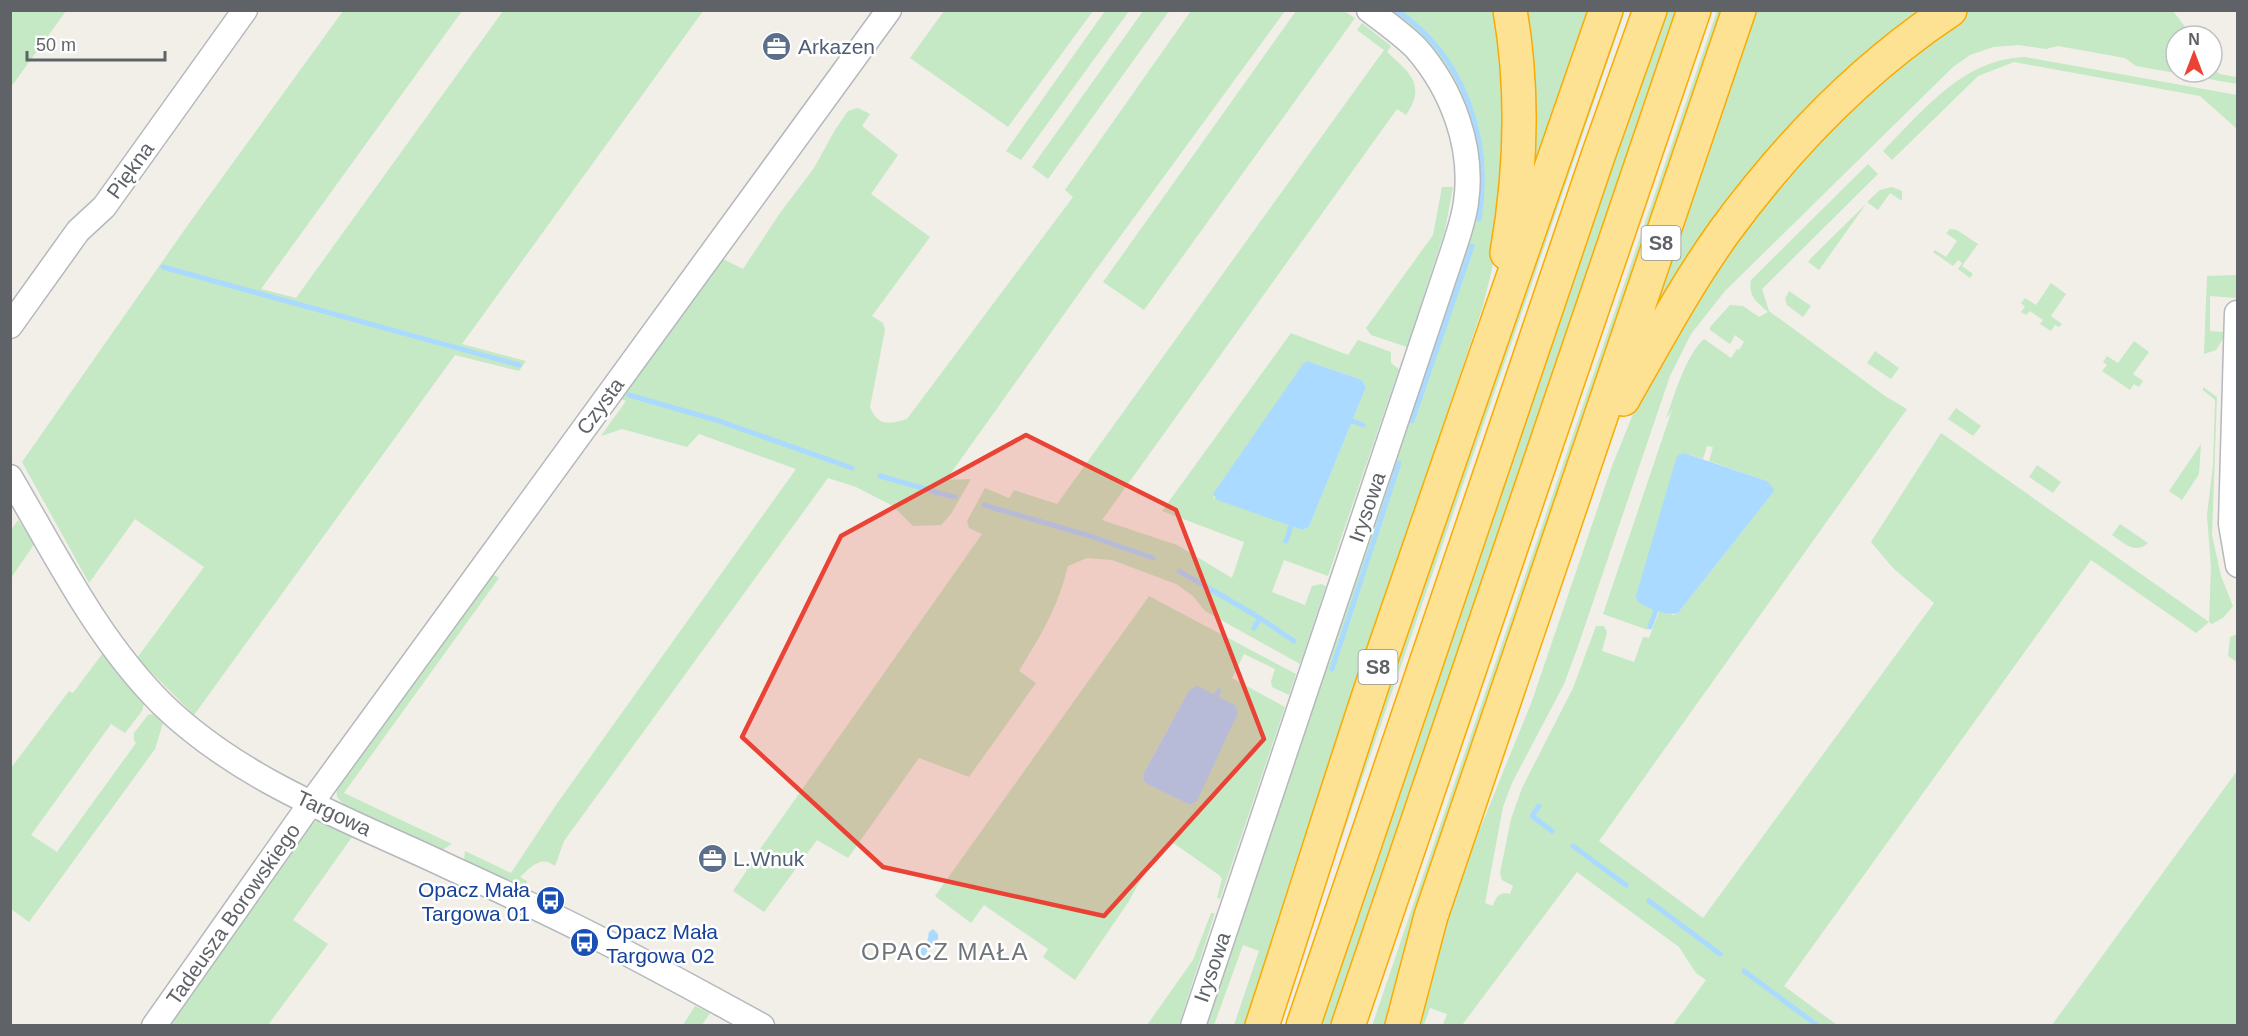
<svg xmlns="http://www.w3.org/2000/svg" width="2248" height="1036" font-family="Arial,sans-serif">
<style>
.green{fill:#c5e8c5;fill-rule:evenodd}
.water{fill:#aadaff}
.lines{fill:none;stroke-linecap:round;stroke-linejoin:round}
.stream{stroke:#aadaff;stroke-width:5}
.minor-casing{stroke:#b5b8bc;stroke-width:27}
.highway-casing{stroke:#f9ab00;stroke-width:36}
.minor{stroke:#fff;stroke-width:24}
.highway{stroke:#fde293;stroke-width:33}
.marked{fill:#ea4335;fill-opacity:0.2;stroke:#ea4335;stroke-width:4.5;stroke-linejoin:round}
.labels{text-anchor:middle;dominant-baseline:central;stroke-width:5;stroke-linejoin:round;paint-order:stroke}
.shield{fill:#fff;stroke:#8f9295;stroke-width:1.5}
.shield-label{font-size:20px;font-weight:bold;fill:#5f6368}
.service-label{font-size:21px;fill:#4e5e75;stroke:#fff;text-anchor:start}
.street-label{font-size:21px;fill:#5f6368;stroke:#fff}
.transit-label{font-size:21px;fill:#164399;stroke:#fff;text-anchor:end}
.quarter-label{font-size:24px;letter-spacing:1.5px;fill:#70757a;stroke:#fff}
</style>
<rect width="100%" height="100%" fill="#f1efe8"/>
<path class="green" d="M11,10L66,11L11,87L10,11Z
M343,11H462L261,289L296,298L503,11H703L462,344L526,361L519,371L455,355L194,715L137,658L204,567L135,519L89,583L22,462L190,222Z
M944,11V10L1093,11L1008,127L910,58Z
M1105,11H1129L1021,160L1006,151Z
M1143,11H1169L1048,179L1032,167Z
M1191,11H1285L1092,275L946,480L971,479L951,514L941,525L913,526L893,506L856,487L828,478L564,841L555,866C541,855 531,867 520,877L527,881L525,889L464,860L465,851L511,873L556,805L796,469L699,434L687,447L622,429L601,436L626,401L617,397L719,257L743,269L780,213L814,168L835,130L848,111L858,108L870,114L862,126L898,155L871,194L930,237L872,316L883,323L885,330L870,407C878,427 890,424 907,419L1073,197L1065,190Z
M1296,11H1344L1355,18L1144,310L1103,282Z
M1383,11H1499L1508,85L1496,252L1483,306L1323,781L1250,1025H1234L1259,951L1243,945L1214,1025L1202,1026L1475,159Z
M1518,11H1595L1525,219Z
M1614,11H1625L1278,1025L1299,933Z
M1665,11H1677L1331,1025L1320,1026Z
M1717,11H1728L1388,1025L1372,1026Z
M1757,11H1937L1647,332Z
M1970,11H2173L2192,36H2176V72H2212V64L2219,74L2237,77V84L2136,66L2125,58L2058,46L2046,49L2019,45L1993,47L1970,55L1953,67L1725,291L1691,334L1670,376L1577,649L1564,684L1512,783L1503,807L1485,903L1493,906C1496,896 1500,891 1510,894L1513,886L1502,880L1500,873L1511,819L1522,788L1573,688L1596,626H1604L1607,632L1602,651L1634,662L1643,637L1649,638L1659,611L1673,615L1678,613L1772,494L1767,481L1709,461L1713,447L1707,446L1703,459L1684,453L1647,607L1654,609L1648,630L1603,614L1672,410L1666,419C1674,396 1686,355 1704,339L1731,358L1737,349L1739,350L1744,342L1735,335L1730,344L1710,330V327L1730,305L1743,306L1759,317L1768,312C1757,302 1748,297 1751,280L1868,164L1878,174L1762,289L1769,311L1885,396L1907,409L1599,841L1703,918L1934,603L1893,568L1871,542L1941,433L2209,622L2211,567L2207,515L2213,465L2215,400L2203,390V387L2217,397L2212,535L2221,576L2233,606L2224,617L2212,624L2209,622L2196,633L2091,560L1784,986L1837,1025H1673L1706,980L1696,973L1679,947L1577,872L1462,1025H1443L1447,1014L1430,1008L1424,1025L1411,1026L1471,851L1532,701L1612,466L1640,397L1695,293L1827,126L1942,29Z
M1362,23L1391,46L1387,52C1409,72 1427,85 1406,115L1397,109L1102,520L1177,545L1232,578L1244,542L1162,511L1291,333L1348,355L1358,340L1391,352V363L1399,369L1328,576L1284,560L1272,592L1305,605L1312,586L1321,584L1326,586L1300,664L1205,611L1193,596L1176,584L1112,560L1087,558L1068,566C1057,610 1042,633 1019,671L1036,683L969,777L919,758L848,858L817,840L764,912L733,891L747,870L746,869L982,534L969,528L967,521L985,488L1009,498L1014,490L1057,504L1384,50L1357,30ZM1307,361L1362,380L1366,387L1309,527L1303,530L1213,497Z
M2025,57L2237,95V129L2200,96L2014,62L1978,76L1892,160L1883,151C1924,110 1963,59 2025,57Z
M1442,187H1453L1445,230L1407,347L1371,335L1366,328L1433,235Z
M1892,187L1902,191V201L1890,193L1878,210L1867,202L1880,190Z
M1866,204L1819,270L1808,262L1812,257Z
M1950,229L1957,230L1978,244L1962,266L1973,274L1970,278L1958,269L1962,263L1958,260L1953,266L1933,252L1935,250L1946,257L1957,241L1946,233Z
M2237,275V298L2210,296V331L2225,332L2226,334L2216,350L2204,354L2207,276Z
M2051,283L2066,294L2051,316L2062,324L2059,327L2055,325L2051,331L2040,324L2043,320L2030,311L2026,315L2021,312L2025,307L2021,303L2025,298L2036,305Z
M1789,291L1811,306L1803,317L1787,305L1785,299Z
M2134,341L2149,352L2133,374L2143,381L2139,387L2134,384L2130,390L2102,371L2107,365L2103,362L2107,356L2118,363Z
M1875,351L1899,368L1891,379L1867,363Z
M1956,408L1981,426L1973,436L1948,419Z
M2201,444L2199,474L2182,500L2169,491Z
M2037,465L2061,482L2053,493L2029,477Z
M18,520L33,542V546L11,578V530Z
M2120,524L2148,543C2135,555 2124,543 2112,535Z
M489,572L499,578L344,793L452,844L442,850L343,804L337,797L336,786Z
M1149,596L1296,674L1289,695L1272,687L1271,681L1275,669L1244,654L1232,678L1285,707L1220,899L1217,898L1222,879L1219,875L1172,842L1153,865L1145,871L1129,901L1075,980L1043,957L1048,949L984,905L971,923L935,896ZM1189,690L1216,696L1235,705L1190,805L1147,784L1143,775Z
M2237,634V662L2228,656L2230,637Z
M103,653L144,703L142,711L125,733L111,724L31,835L57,852L136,743L134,740V733L148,715L153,714L163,723L155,749L29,922L11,909V768L69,691L73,693Z
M2237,771V1025H2052Z
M318,821L352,837L293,920L328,944L268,1025L165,1026L313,822Z
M1211,913H1215L1179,1025H1147L1193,960Z
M695,1006L710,1013L702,1025H683Z"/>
<path class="water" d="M1307,361L1362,380L1366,387L1309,527L1303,530L1217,500L1213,494L1303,364Z
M1684,453L1767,481L1774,489L1772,494L1678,613C1667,617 1648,608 1638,602L1636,596L1676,459L1678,455Z
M1197,686L1235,705L1238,713L1197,801L1190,805L1147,784L1144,781L1143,775L1189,690Z
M933,929L938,934V939L929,947L925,956L920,957L916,953L917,948L927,943L929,932Z"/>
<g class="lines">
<path class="stream" d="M1396,10C1465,56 1492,140 1479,219
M163,267L519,365
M629,395L716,420L852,468
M1352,421L1363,425
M1412,421L1472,246
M880,476L936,492
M938,493L955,497
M984,505L1000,510
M1001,510L1090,536L1153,558
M1286,541L1291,526
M1179,571L1255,615L1294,641
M1650,627L1656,610
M1254,628L1260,618
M1332,669L1399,463
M1216,696L1219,691
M1539,806L1532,816L1552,831
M1573,846L1626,885
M1649,901L1720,954
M1744,971L1818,1026"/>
<defs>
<path id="minor" d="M2237,313L2231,524L2238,565
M10,326L78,231L104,207L245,10
M10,477C56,555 97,639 162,704C242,782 350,820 449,867C497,889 545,911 592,935C649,964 705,995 762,1026
M154,1026L306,810L889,10
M1193,1026L1453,251C1458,235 1464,219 1466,202C1474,147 1452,89 1416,48C1402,34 1385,22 1369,10"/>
<path id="highway" d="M1507,253C1521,173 1524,91 1510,10
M1623,399C1655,343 1686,285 1724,232C1787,146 1861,69 1950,10
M1262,1026C1302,905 1339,783 1380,662C1454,444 1531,228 1606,10
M1303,1026L1598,156L1650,10
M1348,1026L1694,10
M1402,1026L1431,916L1739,10"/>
</defs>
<use href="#minor" class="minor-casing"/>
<use href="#highway" class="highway-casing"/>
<use href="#minor" class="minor"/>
<use href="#highway" class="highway"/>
</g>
<path class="marked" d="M1026,435L1176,510L1264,739L1104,916L883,867L742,737L841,536Z"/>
<defs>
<symbol id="office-disc" viewBox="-11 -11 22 22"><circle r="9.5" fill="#5c6f8a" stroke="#fff"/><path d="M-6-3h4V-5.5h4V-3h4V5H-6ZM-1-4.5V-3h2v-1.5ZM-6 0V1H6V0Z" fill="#fff"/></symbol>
<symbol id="bus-disc" viewBox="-11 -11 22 22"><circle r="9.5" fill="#1a4fb4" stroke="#fff"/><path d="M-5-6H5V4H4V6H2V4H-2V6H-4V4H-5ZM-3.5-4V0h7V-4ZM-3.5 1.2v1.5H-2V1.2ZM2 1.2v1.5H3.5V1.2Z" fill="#fff"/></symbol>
</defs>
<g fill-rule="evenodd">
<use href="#office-disc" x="760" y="30" width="33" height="33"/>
<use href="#office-disc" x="696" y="842" width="33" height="33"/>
<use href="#bus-disc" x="534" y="884" width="33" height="33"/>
<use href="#bus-disc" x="568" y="926" width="33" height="33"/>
</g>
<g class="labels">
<g class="shield">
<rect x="1641.5" y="226" width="39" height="34" rx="4.5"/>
<rect x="1358.5" y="650" width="39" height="34" rx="4.5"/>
</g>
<g class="shield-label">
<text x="1661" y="243">S8</text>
<text x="1378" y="667">S8</text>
</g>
<g class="service-label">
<text x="798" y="46">Arkazen</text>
<text x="733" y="858">L.Wnuk</text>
</g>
<g class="street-label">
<text transform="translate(130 170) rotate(-54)">Piękna</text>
<text transform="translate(600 406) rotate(-54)">Czysta</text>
<text transform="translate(1367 507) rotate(-71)">Irysowa</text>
<text transform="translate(334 813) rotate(25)">Targowa</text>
<text transform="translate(233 914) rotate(-55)">Tadeusza Borowskiego</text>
<text transform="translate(1212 967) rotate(-71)">Irysowa</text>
</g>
<g class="transit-label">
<text x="530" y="889">Opacz Mała<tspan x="530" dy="24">Targowa 01</tspan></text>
<text x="606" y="931" text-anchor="start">Opacz Mała<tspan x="606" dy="24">Targowa 02</tspan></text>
</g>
<g class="quarter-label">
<text x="945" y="951">OPACZ MAŁA</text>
</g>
</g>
<rect width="2248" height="1036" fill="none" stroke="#5f6368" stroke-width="24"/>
<g transform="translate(2194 54)"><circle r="28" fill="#ffffff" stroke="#bfc1c3" stroke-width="1.5"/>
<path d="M0-4.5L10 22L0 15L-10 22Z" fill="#ea4335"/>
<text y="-9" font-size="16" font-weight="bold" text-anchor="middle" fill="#5f6368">N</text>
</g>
<path d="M27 51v9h138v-9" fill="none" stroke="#5f6368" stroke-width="3"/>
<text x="36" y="51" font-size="18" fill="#5f6368" stroke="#ffffff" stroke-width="4.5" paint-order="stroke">50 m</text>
</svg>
